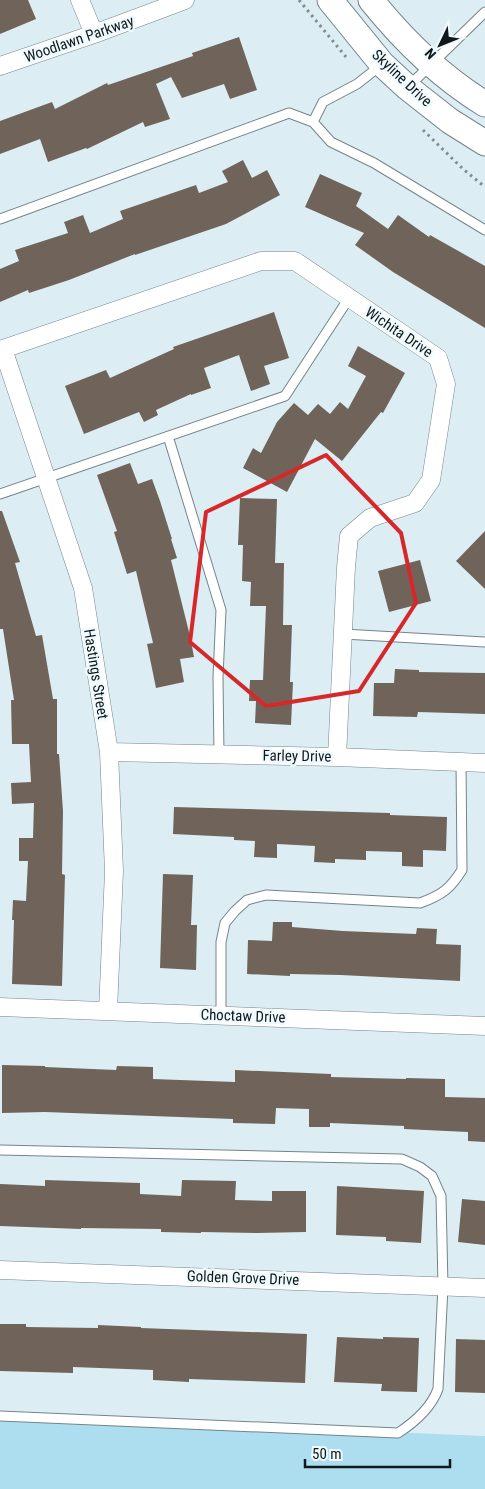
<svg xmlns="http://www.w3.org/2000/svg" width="485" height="1489" font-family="'Roboto Condensed',sans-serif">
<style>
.green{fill:#acdeef}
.building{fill:#70645a}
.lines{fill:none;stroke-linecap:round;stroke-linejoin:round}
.lane-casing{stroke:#74848a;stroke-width:11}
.street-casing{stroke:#74848a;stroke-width:19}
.secondary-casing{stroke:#74848a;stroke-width:27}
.path{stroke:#808d91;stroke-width:3;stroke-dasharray:2.5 4;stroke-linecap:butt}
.lane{stroke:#fff;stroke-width:9}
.street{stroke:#fff;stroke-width:18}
.secondary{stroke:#fff;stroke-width:25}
.marked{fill:none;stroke:#d62828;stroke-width:4;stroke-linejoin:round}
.labels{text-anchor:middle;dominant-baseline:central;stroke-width:5;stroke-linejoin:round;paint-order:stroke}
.street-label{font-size:15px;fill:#11181a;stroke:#effafe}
</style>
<rect width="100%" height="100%" fill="#dceef4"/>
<path class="green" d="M0,1416L485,1436V1489H0Z"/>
<path class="building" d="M0,0H28L36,19L0,34Z
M239,37L257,90L230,99L224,84L182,98L171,77L156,84L170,119L145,127L143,122L87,149L86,148L48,162L40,139L0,154V121L52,102L55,109L107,83L108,85L193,56L192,53Z
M243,160L252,178L267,170L280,195L226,224L135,255V254L69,280L29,293L28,290L0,302V269L19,261L15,250L68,233L64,222L83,215L90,233L123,219L120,211L196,185L199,193L228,182L222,171Z
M320,174L362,193L356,206L388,229L398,215L429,237L430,235L485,266V328L393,272L355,245L364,233L305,207Z
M274,312L289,358L264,366L270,384L251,391L239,355L204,368L211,388L191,395V394L156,410L158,415L144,422L139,412L84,434L65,386L106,370L110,378L174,349L173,347Z
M358,346L405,373L383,413L381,412L342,461L315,439L287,492L243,468L253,448L261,453L277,422L294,403L308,415L318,404L330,414L340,402L348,409L366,376L348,366Z
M130,463L138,484L152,479L160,501L172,539H171L177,558L171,560L190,636L194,657L180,659L184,682L156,688L147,644L153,643L136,571L127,574L114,532L117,531L97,475Z
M240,498L277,499L275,563H284L283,625H292L290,682H293L291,725L255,723L256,701H249L250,680H263L266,606H250L251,582L242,581L243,545H238Z
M0,511H2L20,562L15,563L36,636L42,635L53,699H57V754H59L63,811L62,874L65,875L62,986L12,984L14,920H12L13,900L26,901L28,861H19V838H33L34,803L12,804L11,783L31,782L29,744H12L11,700H14L3,629H0Z
M485,531V589L456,561Z
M420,560L431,601L389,612L378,571Z
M395,669L419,670V672L485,673V714L418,712L417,717L373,716L374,683H394Z
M174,807L390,813V815L447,817L446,851L423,850V867L402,866V852L366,851V860L335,859V863L314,862L315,846L277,844V858L254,857L255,841L234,840V837L173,834Z
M163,874L193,875L191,925H197L196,970L160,968Z
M273,922H292V927L343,931L416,934L417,928L437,929L436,944L461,945L460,981L341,975L290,974V976L247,974L248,940L272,941Z
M2,1065L45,1066V1067L116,1070L117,1066L153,1067V1079L235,1082V1070L331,1074V1077L406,1079V1078L445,1079V1097L485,1098V1142L468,1141V1132L404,1129V1126L330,1123V1127H309V1109L276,1108L275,1124L233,1123V1119L45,1112L2,1113Z
M45,1180L140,1183V1194L181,1196L182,1180L236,1181L235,1200L272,1201V1191H306V1232L257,1233L201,1232V1233L161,1232V1229L81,1228V1229L0,1226V1184L45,1186Z
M337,1186L424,1191L421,1243L386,1241V1237L336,1235Z
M462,1199L485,1201V1245L458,1242Z
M0,1324H26V1327L98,1328V1325L141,1327V1328L307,1334L305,1383L189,1379V1382L153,1380V1370L73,1367V1373L0,1371Z
M337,1337L383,1339V1337L419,1338L417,1392L381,1391L382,1384L334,1382Z
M456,1339L485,1340V1393L455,1392Z"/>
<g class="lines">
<defs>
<path id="lane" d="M408,87L485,12
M313,122L323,102L357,84L380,66
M0,219L289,113L313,122L331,142L374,163L485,230
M168,436L221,610L218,677L219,755
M0,494L285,396L349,298
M343,634L485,642
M221,1015V942L225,923L235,911L247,900L266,895L420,903C442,895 450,889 462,870L461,761
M0,1150L402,1159L420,1167L432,1176L441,1196L443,1286L438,1389C431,1408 415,1422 398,1433L0,1416"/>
<path id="street" d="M80,0L94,34
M0,66L94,34L185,0
M3,349L83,588L109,752L114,871L108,1011
M0,350L261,261H295L438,358L446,384L431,480L415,503L370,518L349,536L346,567L337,757
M109,752L337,757L485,763
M0,1007L485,1026
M0,1270L485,1288"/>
<path id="secondary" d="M330,0L382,64L408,88L450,121L485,143
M371,0C403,40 441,77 485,104"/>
</defs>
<use href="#lane" class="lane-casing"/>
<use href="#street" class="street-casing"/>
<use href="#secondary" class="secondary-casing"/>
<path class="path" d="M299,0L346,57
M423,130L463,169L485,187"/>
<use href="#lane" class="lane"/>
<use href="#street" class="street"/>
<use href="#secondary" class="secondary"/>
</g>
<path class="marked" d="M326,455L401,533L416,603L359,691L266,706L190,642L206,512Z"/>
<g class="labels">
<g class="street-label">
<text transform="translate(79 39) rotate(-19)">Woodlawn Parkway</text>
<text transform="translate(402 78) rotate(43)">Skyline Drive</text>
<text transform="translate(399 332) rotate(34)">Wichita Drive</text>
<text transform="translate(96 674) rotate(81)">Hastings Street</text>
<text transform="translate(297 756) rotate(1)">Farley Drive</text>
<text transform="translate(243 1016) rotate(2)">Choctaw Drive</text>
<text transform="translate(243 1278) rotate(2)">Golden Grove Drive</text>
</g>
</g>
<g transform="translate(440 45) rotate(227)" stroke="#effafe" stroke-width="4" paint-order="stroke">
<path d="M0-4L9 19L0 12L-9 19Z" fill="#11181a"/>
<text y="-8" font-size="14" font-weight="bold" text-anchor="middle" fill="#11181a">N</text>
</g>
<path d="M305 1459v8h145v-8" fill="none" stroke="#11181a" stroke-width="2.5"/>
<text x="312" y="1459" font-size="15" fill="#11181a" stroke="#effafe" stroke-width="4" paint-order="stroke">50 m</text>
</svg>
